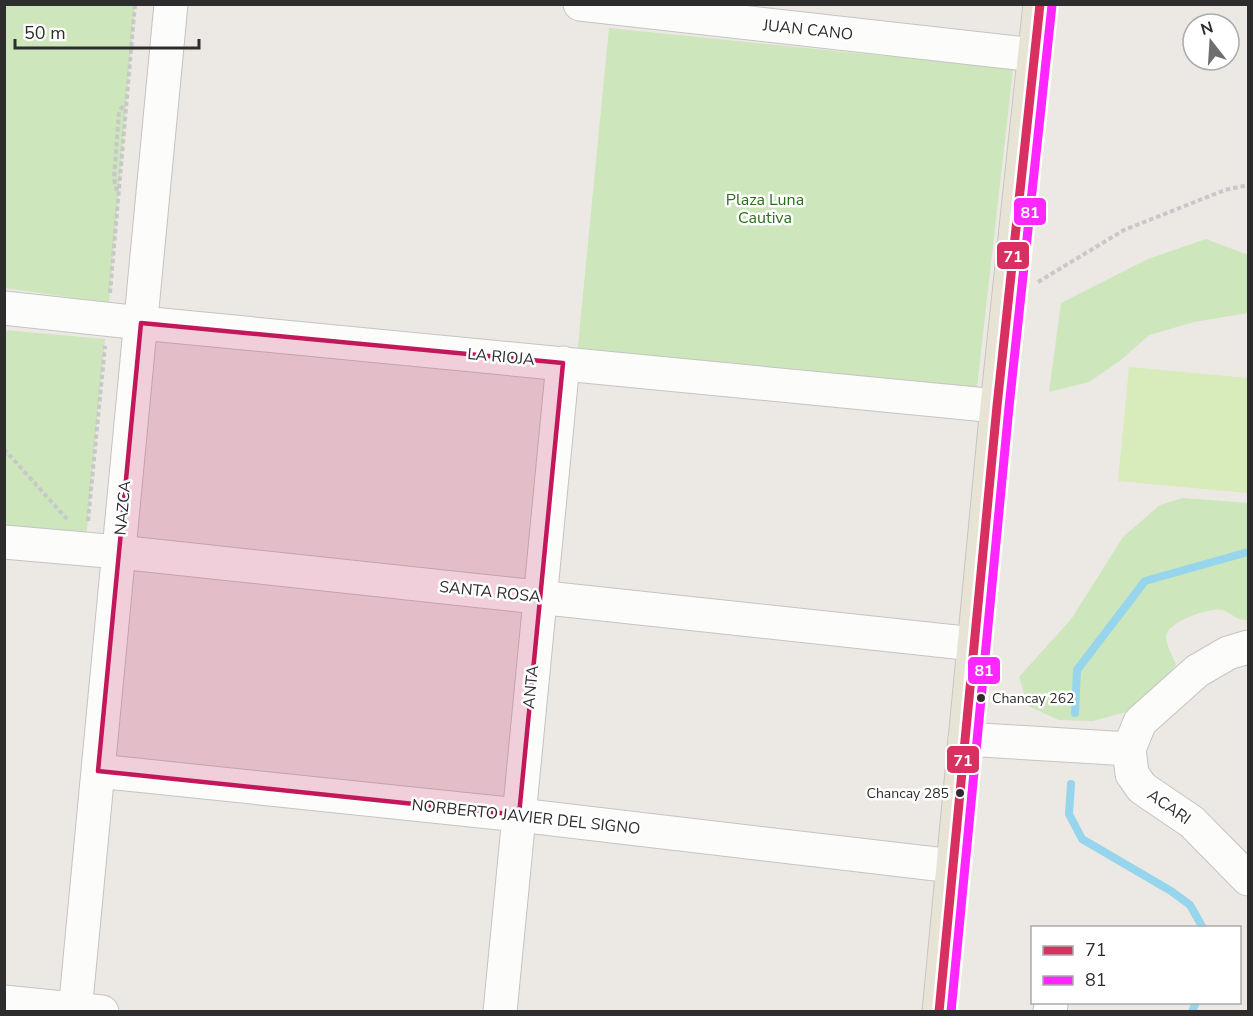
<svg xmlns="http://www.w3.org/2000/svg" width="1253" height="1016" font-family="'Nunito Sans',sans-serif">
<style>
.green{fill:#cde6bc}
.pitch{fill:#d8ebba}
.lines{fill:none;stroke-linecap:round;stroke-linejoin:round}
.stream{stroke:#97d5ed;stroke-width:8}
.minor-casing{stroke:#c5c4c4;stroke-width:35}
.major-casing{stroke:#c6c5c3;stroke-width:35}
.path{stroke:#c8c8c8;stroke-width:4;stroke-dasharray:4.5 3;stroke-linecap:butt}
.minor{stroke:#fcfcfb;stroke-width:33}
.major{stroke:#e8e4d5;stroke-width:33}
.bus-1-casing{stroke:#fff;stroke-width:14}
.bus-2-casing{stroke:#fff;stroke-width:14}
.bus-1{stroke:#d93062;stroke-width:9}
.bus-2{stroke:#fe27ff;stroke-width:9}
.marked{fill:#c2185b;fill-opacity:0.2;stroke:#c2185b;stroke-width:4.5;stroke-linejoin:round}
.bus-dot{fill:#2d2d2d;stroke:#fff;stroke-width:2}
.labels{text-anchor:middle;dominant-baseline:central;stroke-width:5;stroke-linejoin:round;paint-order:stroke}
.bus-label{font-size:14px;fill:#2d2d2d;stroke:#fff;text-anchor:start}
.street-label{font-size:16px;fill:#2d2d2d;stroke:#fff}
.park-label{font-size:16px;fill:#2a6e1a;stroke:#fff}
.line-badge{stroke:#fff;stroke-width:2}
.badge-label{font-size:16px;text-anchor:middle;font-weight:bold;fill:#fff}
</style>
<rect width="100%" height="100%" fill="#ece8e4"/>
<path class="green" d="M5,4L135,5L109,303L5,288Z
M609,28L1013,69L976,396L577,356Z
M1206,239L1248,255V313L1194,322L1149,335L1121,360L1089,382L1049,392L1061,303L1148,259Z
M4,330L105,339L86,540L5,532Z
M1183,498L1248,503V620C1237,621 1233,614 1223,610C1211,606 1166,622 1166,637C1166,645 1173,657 1176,665L1156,691L1126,712L1093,721L1059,720L1028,706L1019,677L1072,618L1123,537L1160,505Z"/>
<path class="pitch" d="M1129,367L1248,378V493L1118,481Z"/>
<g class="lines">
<path class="stream" d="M1075,713L1077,670L1145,581L1248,552
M1071,784L1069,814L1082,839L1171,891L1190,905L1203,928
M1192,1012L1196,1002"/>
<defs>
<path id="minor" d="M580,4L1035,55
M4,308L141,323L997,406
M4,542L119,552L974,644
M1248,647L1228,653L1197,671L1140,722L1129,749L1132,774L1142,788L1192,822L1248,879
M965,739L1129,749
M98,771L519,815L953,866
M4,1002L102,1012
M75,1012L171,4
M500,1012L563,363
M1050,1012L1051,1004"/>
<path id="major" d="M939,1012L997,406L1040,4"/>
</defs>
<use href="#minor" class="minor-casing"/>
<use href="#major" class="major-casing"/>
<path class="path" d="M117,191L114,179L119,111L126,103
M1038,282L1124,230L1225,190L1248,185
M110,293L135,4
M4,449L67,519
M4,454L6,456
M88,521L105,346"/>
<use href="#minor" class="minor"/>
<use href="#major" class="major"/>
<defs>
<path id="bus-1" d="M939,1012L997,406L1040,4"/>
<path id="bus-2" d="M951,1012L1009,407L1052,5"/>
</defs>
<use href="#bus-1" class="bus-1-casing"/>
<use href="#bus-2" class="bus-2-casing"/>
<use href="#bus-1" class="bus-1"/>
<use href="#bus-2" class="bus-2"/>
</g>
<path class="marked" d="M141,323L563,363L519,815L98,771Z"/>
<g class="bus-dot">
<circle cx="981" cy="698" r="5"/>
<circle cx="960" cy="793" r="5"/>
</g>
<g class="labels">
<g class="bus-label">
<text x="992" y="698">Chancay 262</text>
<text x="949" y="793" text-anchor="end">Chancay 285</text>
</g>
<g class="street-label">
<text transform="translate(808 30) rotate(6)">JUAN CANO</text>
<text transform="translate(501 357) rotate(5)">LA RIOJA</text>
<text transform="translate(123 508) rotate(-85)">NAZCA</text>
<text transform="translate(490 592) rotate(6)">SANTA ROSA</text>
<text transform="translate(531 687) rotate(-84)">ANTA</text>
<text transform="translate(1169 807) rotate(35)">ACARI</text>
<text transform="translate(526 817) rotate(6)">NORBERTO JAVIER DEL SIGNO</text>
</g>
<g class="park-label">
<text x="765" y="200">Plaza Luna<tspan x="765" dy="18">Cautiva</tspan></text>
</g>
</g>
<g class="line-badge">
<rect x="1013" y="197" width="34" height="29" rx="6" fill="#fe27ff"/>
<rect x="996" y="241" width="34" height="29" rx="6" fill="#d93062"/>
<rect x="967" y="656" width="34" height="29" rx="6" fill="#fe27ff"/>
<rect x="946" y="745" width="34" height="29" rx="6" fill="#d93062"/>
</g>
<g class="badge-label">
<text x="1030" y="218">81</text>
<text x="1013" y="262">71</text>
<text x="984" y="676">81</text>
<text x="963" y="766">71</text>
</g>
<rect width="1253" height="1016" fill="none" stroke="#2d2d2d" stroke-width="12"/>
<rect x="1031" y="926" width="210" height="78" fill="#ffffff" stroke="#ababab" stroke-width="1.5"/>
<rect x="1043" y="946" width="30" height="9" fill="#d93062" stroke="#ababab" stroke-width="1.5"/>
<text x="1085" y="956" font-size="18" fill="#2d2d2d">71</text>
<rect x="1043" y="976" width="30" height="9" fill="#fe27ff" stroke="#ababab" stroke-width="1.5"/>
<text x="1085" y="986" font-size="18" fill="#2d2d2d">81</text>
<g transform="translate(1211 42) rotate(343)"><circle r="28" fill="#ffffff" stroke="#ababab" stroke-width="1.5"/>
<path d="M0-4.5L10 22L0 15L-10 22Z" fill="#706e6d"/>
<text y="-9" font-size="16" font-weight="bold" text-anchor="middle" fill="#2d2d2d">N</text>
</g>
<path d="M15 39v9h184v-9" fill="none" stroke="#2d2d2d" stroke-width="3"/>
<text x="24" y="39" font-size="18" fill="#2d2d2d" stroke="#ffffff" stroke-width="4.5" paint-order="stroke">50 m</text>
</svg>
